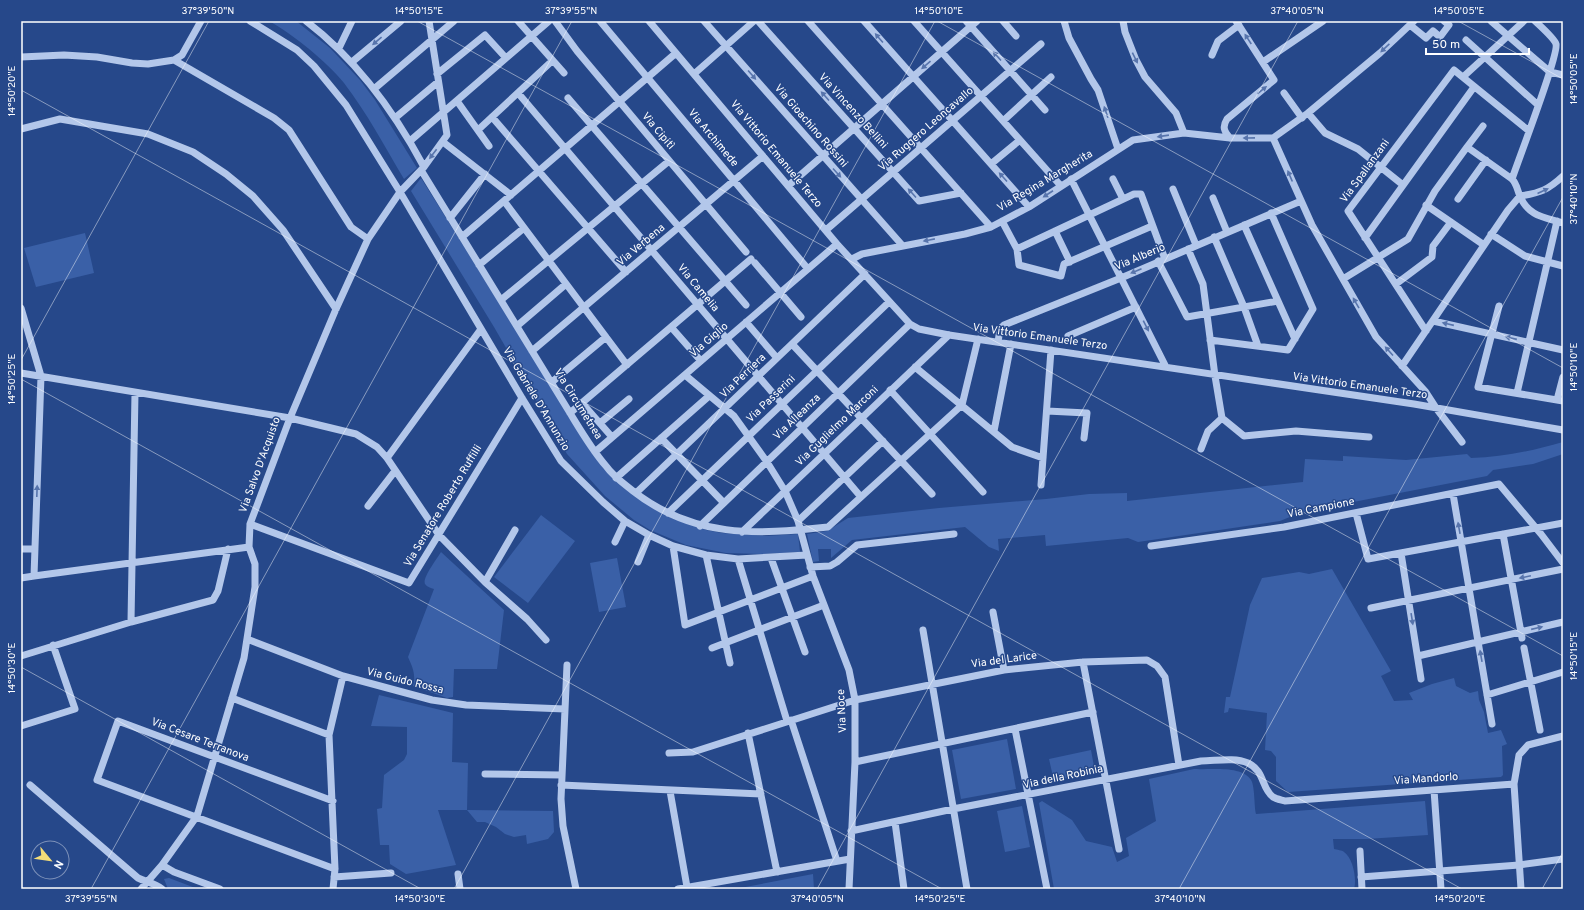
<svg xmlns="http://www.w3.org/2000/svg" width="1584" height="910" font-family="Overpass,sans-serif">
<style>
.green{fill:#3a60a7}
.lines{fill:none;stroke-linecap:round;stroke-linejoin:round}
.minor{stroke:#b3c7ea;stroke-width:7}
.oneway{fill:#5774ac}
.ticks{fill:none;stroke:#fff;stroke-width:1;stroke-opacity:0.45}
.labels{text-anchor:middle;dominant-baseline:central;stroke-width:3;stroke-linejoin:round;paint-order:stroke}
.street-label{font-size:11px;fill:#fff;stroke:#26488a}
.neatline{fill:none;stroke:#fff;stroke-width:1.5}
.ticks-label{font-size:10px;text-anchor:middle;fill:#fff}
</style>
<rect width="100%" height="100%" fill="#26488a"/>
<path class="green" d="M269,21H296L330,48L360,80L375,100L417,168L404,179C385,147 367,113 344,83C326,61 294,35 269,21Z
M421,178L598,461L673,518L706,530L722,533L766,536L798,534L800,552L761,554L726,553L686,545L650,530L634,520L605,496L567,454L494,327L411,191Z
M85,233L94,273L36,287L24,248Z
M1563,442V454L1533,464L1493,470L1487,476L1302,512L1280,521L1138,542L1128,538L1046,546L1045,535L998,539L999,551L989,547L965,527L852,540L831,558V549H818L819,561L813,562L807,534L827,531L848,518L939,508L1046,499L1089,494L1127,493V501L1303,482L1305,459L1343,461V456L1406,460L1467,454L1471,458C1503,457 1532,451 1563,442Z
M541,515L575,541L528,603L494,577Z
M441,552L504,610L497,669H454L453,697L447,698L413,686C416,675 413,668 408,657L434,589C431,588 427,587 425,584C422,578 437,559 441,552Z
M617,558L626,607L599,612L590,563Z
M1332,569L1391,671L1381,676L1394,701L1413,700L1409,693L1432,684L1454,678L1456,686L1470,693L1478,691L1479,700L1484,712L1488,733L1501,730L1507,744L1502,746L1503,775L1501,777L1288,792L1276,781V757L1271,751L1265,750L1267,713L1229,708L1228,712L1224,713L1226,697H1230L1250,605L1262,578L1299,572L1309,574Z
M379,695L453,713L452,762L468,763L467,810L553,811L554,832L548,839L527,844L526,835L514,837L505,834L496,827L485,822H477L467,810H438L456,865L406,874L390,864L389,845H380L377,809L382,808L384,775L404,760L407,754V727L371,726Z
M1007,739L1016,789L961,799L952,750Z
M1091,750L1095,772L1054,781L1049,759Z
M1194,769C1210,770 1242,765 1251,780C1255,786 1254,806 1256,814L1425,801L1428,835L1366,839H1333L1334,849C1337,850 1342,850 1344,852C1353,858 1357,879 1354,889H1054L1039,803L1042,801L1072,820L1086,841L1112,847L1117,862L1129,856L1126,838L1156,821L1149,779Z
M1022,806L1030,847L1005,852L997,811Z
M813,874L814,889H735Z
M169,878L198,889H168L164,879Z"/>
<g class="lines">
<path class="minor" d="M250,21L297,50L314,66L346,105L400,192L522,398L561,461L603,502L625,521L649,535L673,546L706,555L738,559L807,555
M306,21C357,60 394,111 424,167
M518,21L564,73
M555,21L577,51L746,252
M600,21L808,269
M649,21L837,244L910,324L919,329L949,335L1414,404L1563,430
M704,21L902,245
M758,21L919,201L961,193
M808,21L991,227
M864,21L1029,207
M914,21L1061,186
M966,21L1045,110
M1003,21L1016,36
M1064,21L1069,38L1091,79L1098,90L1118,149
M1123,21L1125,32L1136,60L1145,77L1176,113L1184,133
M1491,21L1550,72L1563,75
M1410,25L1426,38L1433,31L1440,37L1449,25L1444,21
M1466,40L1538,105
M339,48L352,21
M1212,55L1218,41L1239,25
M21,57L64,55L97,57L132,63L148,64L174,60L182,55L201,21
M174,60L274,118L289,130L351,227L368,239
M352,62L401,21
M1263,62L1323,21
M437,74L485,35L506,58
M694,74L754,21
M1463,77L1524,21
M374,89L454,21
M518,93L861,497
M1284,93L1302,118
M568,98L746,305
M457,101L489,146
M1308,113L1325,133L1358,149L1403,185
M492,117L626,272
M395,118L438,82
M1003,121L1051,77
M21,129L60,119L148,134L193,152L226,174L253,196L283,230L336,309
M478,130L552,61
M1230,138C1224,131 1222,127 1227,119L1274,80L1236,21
M1273,138L1312,225L1376,337L1425,391L1436,408L1462,442
M410,141L549,21
M443,142L511,195
M1467,147L1483,126
M991,164L1020,140
M421,170L570,413C581,431 592,450 606,466C613,476 623,483 633,491C693,538 756,535 828,527L962,405L978,339
M1071,179L1166,367
M1113,179L1123,199
M1512,179C1518,161 1559,54 1556,44C1554,38 1540,26 1535,21
M788,186L977,21
M1173,189L1196,245
M1213,198L1227,232
M1458,199L1486,160
M504,201L627,365
M1426,205L1484,245
M450,218L485,174
M1002,221L1017,249L1019,265L1061,276L1064,264L1152,226
M1244,225L1295,339
M826,230L1041,44
M1055,231L1070,262
M1491,234L1525,256L1563,266
M462,237L676,53
M1214,237L1244,307L1258,346
M1365,238L1474,87
M1017,249L1134,194H1141L1165,259
M1188,249L1203,284L1215,376L1222,418L1244,436L1296,431L1369,437
M852,259L862,254L965,234L991,227L1029,207L1133,140L1184,133L1230,138H1273L1308,113L1380,53L1414,21
M1158,261L1187,317L1278,301
M755,263L801,317
M479,265L524,228
M1343,279L1408,239L1435,191L1467,147L1512,179C1517,184 1517,190 1520,196C1528,216 1544,217 1563,223
M1396,284L1432,257L1433,246L1451,222
M501,300L669,161
M1499,306L1478,387L1563,401
M21,308L41,376L34,576L21,578
M1433,321L1563,350
M746,322L777,358
M517,326L566,284
M671,327L701,361
M1426,331L1348,211L1454,70L1529,131
M1068,336L1136,307
M1210,340L1288,350L1313,309L1271,213
M998,342L1000,329L1004,325L1121,278L1301,201
M792,344L932,494
M532,351L763,156
M1402,366L1508,210L1520,196C1540,193 1548,190 1563,176
M915,367L1012,447L1043,458
M21,373L290,418L356,434L377,447L387,458L439,535L485,582L527,619L546,640
M685,375L734,416L767,462L785,491L798,521L813,576L849,670L855,700V762L849,889
M552,382L606,337
M890,390L983,492
M1517,393L1557,221
M1557,400L1563,377
M582,403L612,437
M1047,411L1087,413L1084,438
M570,413L751,259
M600,423L629,399
M994,431L1011,344
M661,438L724,503
M1201,449L1208,431L1222,418
M595,452L837,244
M387,458L481,329
M616,478L709,396
M1041,485L1051,350
M636,493L865,274
M1453,494L1492,724
M368,506L395,471
M668,513L889,302
M1356,513L1368,559L1563,523
M798,521L883,441
M250,524L409,583L522,398
M700,526L910,324
M742,532L949,335
M1503,534L1522,638
M615,542L625,521
M673,546L685,625L813,576
M1151,546L1284,527L1499,484L1541,534L1563,563
M21,549H35
M1401,553L1421,679
M706,555L730,663
M771,558L805,652
M738,559L787,721
M638,562L649,535
M810,567L830,566L837,562L857,545L954,534
M34,576L249,547
M485,582L515,530
M1371,608L1563,569
M993,612L1004,670
M131,622L135,393
M923,630L967,889
M247,639L343,676L432,700L466,705L565,709
M712,648L824,605
M1524,648L1540,730
M21,656L131,622L213,600L218,591L228,549
M1418,656L1563,622
M1083,662L1119,849
M567,665L561,799L563,826L576,889
M1487,695L1563,672
M232,698L329,735
M791,720L837,861
M21,726L75,709L53,645
M1015,729L1047,889
M748,733L777,872
M669,753L693,752L855,700L1004,670L1083,662L1147,660L1157,666L1165,677L1179,765
M855,762L1093,712
M485,774L561,775
M1514,784L1521,889
M30,785L138,878C146,882 155,883 162,889
M561,785L761,794
M1434,790L1441,889
M670,791L687,887
M333,801L118,721L97,780L335,869
M895,822L904,889
M851,831L953,809L1201,761C1216,761 1234,757 1248,763C1265,771 1261,788 1273,797C1276,799 1282,800 1285,801L1514,784L1519,755L1528,745L1563,736
M1360,851L1362,889
M162,865L174,872L220,889
M458,874L460,889
M334,877L391,873
M1361,877L1519,865L1563,859
M141,889L162,865L197,816L244,658L255,587V564L249,547L250,524L290,418L336,309L368,239L400,192L424,167L447,135L429,21
M333,889L335,869L329,735L343,676
M678,889L850,859"/>
</g>
<defs><path id="oneway-solid" d="M-6-.8H1V-3.2L6.5 0L1 3.2V.8H-6Z"/></defs>
<g class="oneway">
<use href="#oneway-solid" transform="translate(879 38) rotate(-131)"/>
<use href="#oneway-solid" transform="translate(1248 39) rotate(-123)"/>
<use href="#oneway-solid" transform="translate(377 41) rotate(140)"/>
<use href="#oneway-solid" transform="translate(1385 48) rotate(137)"/>
<use href="#oneway-solid" transform="translate(997 56) rotate(-132)"/>
<use href="#oneway-solid" transform="translate(1135 58) rotate(64)"/>
<use href="#oneway-solid" transform="translate(926 65) rotate(139)"/>
<use href="#oneway-solid" transform="translate(752 75) rotate(49)"/>
<use href="#oneway-solid" transform="translate(1262 90) rotate(-39)"/>
<use href="#oneway-solid" transform="translate(825 96) rotate(-132)"/>
<use href="#oneway-solid" transform="translate(1106 112) rotate(-109)"/>
<use href="#oneway-solid" transform="translate(1163 136) rotate(172)"/>
<use href="#oneway-solid" transform="translate(1249 138) rotate(179)"/>
<use href="#oneway-solid" transform="translate(433 154) rotate(127)"/>
<use href="#oneway-solid" transform="translate(837 173) rotate(48)"/>
<use href="#oneway-solid" transform="translate(1290 176) rotate(-113)"/>
<use href="#oneway-solid" transform="translate(1003 177) rotate(-132)"/>
<use href="#oneway-solid" transform="translate(1543 191) rotate(-24)"/>
<use href="#oneway-solid" transform="translate(912 193) rotate(-132)"/>
<use href="#oneway-solid" transform="translate(1048 194) rotate(147)"/>
<use href="#oneway-solid" transform="translate(929 240) rotate(169)"/>
<use href="#oneway-solid" transform="translate(1136 271) rotate(157)"/>
<use href="#oneway-solid" transform="translate(1356 303) rotate(-120)"/>
<use href="#oneway-solid" transform="translate(1448 324) rotate(-167)"/>
<use href="#oneway-solid" transform="translate(1146 326) rotate(63)"/>
<use href="#oneway-solid" transform="translate(1511 338) rotate(-167)"/>
<use href="#oneway-solid" transform="translate(1389 351) rotate(-132)"/>
<use href="#oneway-solid" transform="translate(37 491) rotate(-88)"/>
<use href="#oneway-solid" transform="translate(1459 528) rotate(-100)"/>
<use href="#oneway-solid" transform="translate(1525 577) rotate(168)"/>
<use href="#oneway-solid" transform="translate(1412 619) rotate(81)"/>
<use href="#oneway-solid" transform="translate(1537 628) rotate(-13)"/>
<use href="#oneway-solid" transform="translate(1481 656) rotate(-100)"/>
</g>
<path class="ticks" d="M417,21L1563,656M937,21L1563,368M1458,21L1563,79M21,90L1462,889M21,360L209,21M21,379L942,889M21,667L421,889M91,889L572,21M454,889L935,21M817,889L1298,21M1179,889L1563,197M1542,889L1563,852"/>
<g class="labels">
<g class="street-label">
<text transform="translate(853 111) rotate(48)">Via Vincenzo Bellini</text>
<text transform="translate(811 126) rotate(49)">Via Gioachino Rossini</text>
<text transform="translate(926 129) rotate(-41)">Via Ruggero Leoncavallo</text>
<text transform="translate(658 131) rotate(50)">Via Cipitì</text>
<text transform="translate(713 138) rotate(50)">Via Archimede</text>
<text transform="translate(776 154) rotate(50)">Via Vittorio Emanuele Terzo</text>
<text transform="translate(1365 171) rotate(-54)">Via Spallanzani</text>
<text transform="translate(1045 181) rotate(-31)">Via Regina Margherita</text>
<text transform="translate(641 245) rotate(-40)">Via Verbena</text>
<text transform="translate(1140 257) rotate(-23)">Via Alberio</text>
<text transform="translate(698 288) rotate(50)">Via Camelia</text>
<text transform="translate(1040 337) rotate(8)">Via Vittorio Emanuele Terzo</text>
<text transform="translate(709 340) rotate(-41)">Via Giglio</text>
<text transform="translate(743 376) rotate(-44)">Via Perriera</text>
<text transform="translate(1360 386) rotate(8)">Via Vittorio Emanuele Terzo</text>
<text transform="translate(536 399) rotate(59)">Via Gabriele D'Annunzio</text>
<text transform="translate(771 399) rotate(-44)">Via Passerini</text>
<text transform="translate(578 404) rotate(58)">Via Circumetnea</text>
<text transform="translate(797 417) rotate(-44)">Via Alleanza</text>
<text transform="translate(837 426) rotate(-44)">Via Guglielmo Marconi</text>
<text transform="translate(260 465) rotate(-70)">Via Salvo D'Acquisto</text>
<text transform="translate(443 506) rotate(-59)">Via Senatore Roberto Ruffilli</text>
<text transform="translate(1321 508) rotate(-11)">Via Campione</text>
<text transform="translate(1004 660) rotate(-8)">Via del Larice</text>
<text transform="translate(405 681) rotate(14)">Via Guido Rossa</text>
<text transform="translate(842 711) rotate(-93)">Via Noce</text>
<text transform="translate(200 740) rotate(21)">Via Cesare Terranova</text>
<text transform="translate(1063 777) rotate(-12)">Via della Robinia</text>
<text transform="translate(1426 779) rotate(-4)">Via Mandorlo</text>
</g>
</g>
<rect width="1584" height="910" fill="none" stroke="#26488a" stroke-width="44"/>
<g transform="translate(50 860) rotate(119)"><circle r="19" fill="#26488a" stroke="#7d91b9"/>
<path d="M0-3L7 15L0 10L-7 15Z" fill="#f3dc78"/>
<text y="-6" font-size="11" font-weight="bold" text-anchor="middle" fill="#ffffff">N</text>
</g>
<path d="M1426 48v6h103v-6" fill="none" stroke="#ffffff" stroke-width="2"/>
<text x="1432" y="48" font-size="12" fill="#ffffff" stroke="#26488a" stroke-width="3" paint-order="stroke">50 m</text>
<rect x="22" y="22" width="1540" height="866" class="neatline"/>
<g class="ticks-label">
<text x="208" y="14">37°39'50"N</text>
<text x="419" y="14">14°50'15"E</text>
<text x="571" y="14">37°39'55"N</text>
<text x="939" y="14">14°50'10"E</text>
<text x="1297" y="14">37°40'05"N</text>
<text x="1459" y="14">14°50'05"E</text>
<text transform="translate(1573 79) rotate(-90)" y="4">14°50'05"E</text>
<text transform="translate(11 91) rotate(-90)" y="4">14°50'20"E</text>
<text transform="translate(1573 199) rotate(-90)" y="4">37°40'10"N</text>
<text transform="translate(1573 367) rotate(-90)" y="4">14°50'10"E</text>
<text transform="translate(11 379) rotate(-90)" y="4">14°50'25"E</text>
<text transform="translate(1573 656) rotate(-90)" y="4">14°50'15"E</text>
<text transform="translate(11 668) rotate(-90)" y="4">14°50'30"E</text>
<text x="91" y="902">37°39'55"N</text>
<text x="420" y="902">14°50'30"E</text>
<text x="817" y="902">37°40'05"N</text>
<text x="940" y="902">14°50'25"E</text>
<text x="1180" y="902">37°40'10"N</text>
<text x="1460" y="902">14°50'20"E</text>
</g>
</svg>
